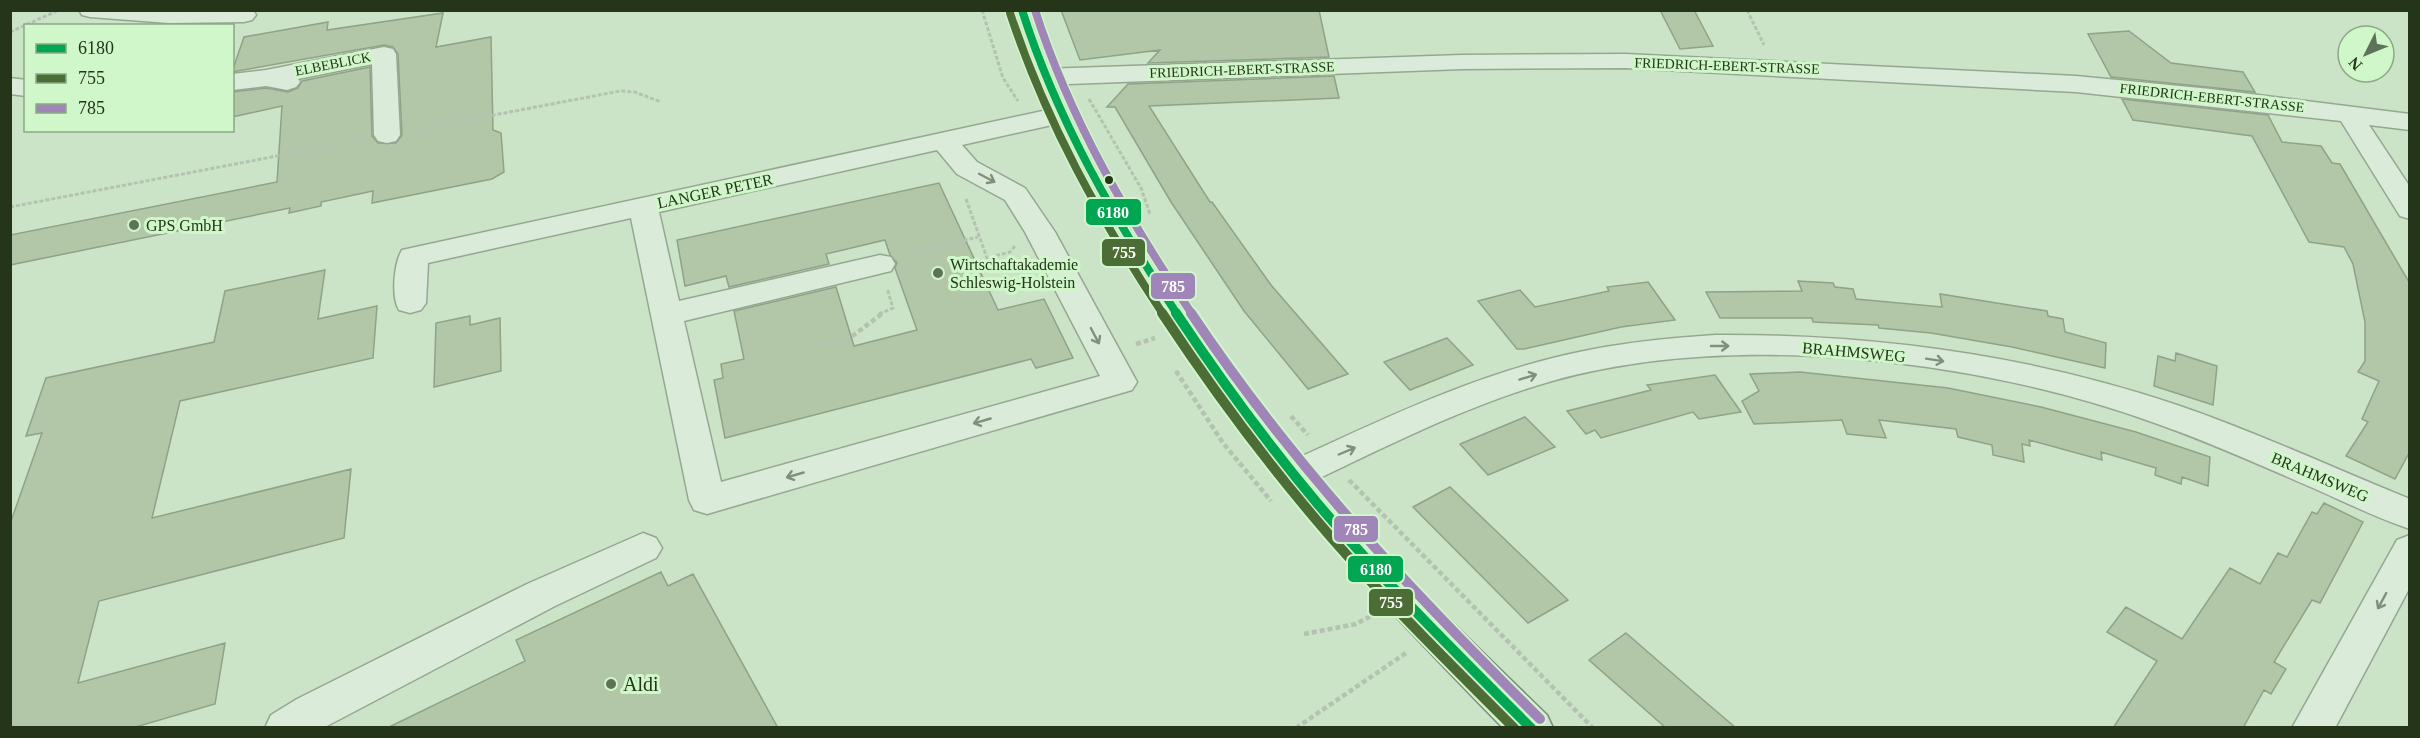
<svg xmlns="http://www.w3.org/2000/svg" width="2420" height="738" font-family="'Times New Roman',serif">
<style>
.building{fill:#b2c7a7;stroke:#90a287;stroke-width:1.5}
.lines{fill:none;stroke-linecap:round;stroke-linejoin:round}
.minor-casing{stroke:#96a791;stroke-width:3}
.major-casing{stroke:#7d8d78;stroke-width:3}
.path-far1{stroke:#b4c3b1;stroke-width:3;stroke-dasharray:4 2;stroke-linecap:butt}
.path{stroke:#b4c3b1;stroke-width:4.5;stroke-dasharray:5 3;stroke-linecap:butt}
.minor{fill:#dbebd9;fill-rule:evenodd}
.major{fill:#cee3ca;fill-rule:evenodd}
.bus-1-far1-casing{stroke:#d0f7ca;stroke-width:11}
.bus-1-casing{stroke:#d0f7ca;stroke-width:14}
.bus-2-far1-casing{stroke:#d0f7ca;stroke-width:11}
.bus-2-casing{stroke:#d0f7ca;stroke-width:14}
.bus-3-far1-casing{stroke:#d0f7ca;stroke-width:11}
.bus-3-casing{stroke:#d0f7ca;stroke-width:14}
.bus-1-far1{stroke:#00a651;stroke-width:8}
.bus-1{stroke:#00a651;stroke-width:10}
.bus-2-far1{stroke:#4c6e36;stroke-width:8}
.bus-2{stroke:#4c6e36;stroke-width:10}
.bus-3-far1{stroke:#a086b8;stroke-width:8}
.bus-3{stroke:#a086b8;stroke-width:10}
.oneway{stroke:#80907a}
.bus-dot{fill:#24351a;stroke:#d0f7ca;stroke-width:2}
.poi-dot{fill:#5e7257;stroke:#d0f7ca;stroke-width:2}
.labels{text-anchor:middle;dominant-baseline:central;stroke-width:6;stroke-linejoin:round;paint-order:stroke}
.far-street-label{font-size:14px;fill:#24351a;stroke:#d0f7ca}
.street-label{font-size:16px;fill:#24351a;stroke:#d0f7ca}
.poi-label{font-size:16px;fill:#24351a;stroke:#d0f7ca;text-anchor:start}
.near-poi-label{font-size:20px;fill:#24351a;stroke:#d0f7ca;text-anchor:start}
.line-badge{stroke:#d0f7ca;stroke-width:2}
.badge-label{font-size:16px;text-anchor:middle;font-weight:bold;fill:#fff}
</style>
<rect width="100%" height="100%" fill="#cbe3c7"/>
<path class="building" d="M1061,10H1319L1329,57L1148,63L1160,50L1080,60Z
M1660,10H1694L1713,46L1680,49Z
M443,13L436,47L491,37L493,130L501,133L504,172L492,179L372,203L373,191L321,202V206L289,213L290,208L10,265V235L277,182L282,106L232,117V92L266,88L288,92L298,88L302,81L370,67L372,136L378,143H396L402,135L398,54L393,47L384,45L232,72L244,37L328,22L327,30Z
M2129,31L2171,63L2243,72L2255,92L2111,77L2088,34Z
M1334,76L1339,98L1149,106L1210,202H1212L1271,285L1348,374L1308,389L1244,311L1171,202L1115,107H1107L1128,84Z
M2122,99L2268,115L2282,142L2321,146L2332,163L2340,164L2409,282V453L2395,479L2346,456L2368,422L2362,419L2379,381L2358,372L2365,361V322L2353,264L2344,247L2309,242L2252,136L2133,120Z
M939,183L998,310L1044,299L1073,358L1036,368L1031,359L725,438L714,380L723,378L721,364L744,359L734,311L836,287L854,346L917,330L895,268L897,263L890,255L885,240L826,254L829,264L729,287L726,276L685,286L677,240Z
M325,270L318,319L377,306L373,358L180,401L152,518L351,469L344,538L99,601L78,683L225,643L215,704L132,728H10V524L42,433L26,436L46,378L214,342L225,291Z
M1798,281L1833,283L1835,287L1853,289L1856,299L1942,307L1940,294L2047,311L2048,316L2063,319L2065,332L2106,343L2105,368L2012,347L1931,333L1879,328L1878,325L1813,322L1812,318H1720L1706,292L1802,291Z
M1648,282L1675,320L1621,327L1524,349H1517L1478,301L1520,290L1535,307L1609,291L1607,287Z
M470,316V325L500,318L501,371L434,387L436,323Z
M1447,338L1473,365L1410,390L1384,362Z
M2176,353L2217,366L2213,405L2154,386L2158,356L2175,361Z
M1800,372L1948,388L2041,407L2136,432L2210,457L2208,486L2182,477L2181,484L2155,475L2156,468L2101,452L2102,460L2029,440L2030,446L2022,444L2024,462L1993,455L1992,445L1958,437L1956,429L1879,420L1886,438L1847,434L1842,420L1754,424L1742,401L1759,391L1750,374Z
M1715,375L1741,412L1699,419L1693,412L1601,438L1595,430L1586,434L1567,411L1651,390L1647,385Z
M1525,417L1555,447L1488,475L1460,444Z
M1450,487L1494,529L1568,600L1528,623L1413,507Z
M2324,503L2363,522L2320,603L2312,600L2274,662L2286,669L2271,694L2264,690L2243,728H2113L2157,661L2107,632L2126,607L2182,639L2230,568L2260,584L2278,553L2287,557L2312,512L2317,514Z
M661,572L668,586L693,574L778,728H387L525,661L516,640Z
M1626,633L1695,693L1736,728H1666L1589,660Z"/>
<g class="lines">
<defs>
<path id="minor" d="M79,10H253L256,15L252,20L244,22L169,23L90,17L82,15Z
M384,47L393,49L396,54L400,135L396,141L387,143L378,141L374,135L372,64L298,79L300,82L296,87L287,90L266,86L232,90V74L266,70Z
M1625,54L2076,76L2211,89L2410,114V130L2369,125L2410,187V219L2400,216L2341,121L2076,92L1625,68L1462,69L1043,85L1034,82L1030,77L1034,72L1043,69L1462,55Z
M10,78L26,80V96L10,94Z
M1061,107L1070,109L1074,115L1070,121L962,145L977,162L1025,188L1055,232L1137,382L1132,390L707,514L694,510L689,500L631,218L428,263L426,303L421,310L410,313L399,310C391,297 394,263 402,250ZM937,150L957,174L1005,200L1025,232L1100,376L721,482L684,321L891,271L895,264L891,257L880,255L679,301L659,212Z
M1715,335C1872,334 2025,354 2174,404C2254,431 2331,467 2410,499V529C2377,518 2345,502 2313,488C2260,465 2207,441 2152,422C1977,359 1734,330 1552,381C1467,405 1387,446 1307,484L1294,488L1281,484L1276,475L1281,466C1379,421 1478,372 1584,351C1627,342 1671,338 1715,335Z
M643,533L656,538L662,548L656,558L555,606L323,728H265L271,715L297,699L527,584Z
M2410,535V587L2335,728H2292L2397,540Z"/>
<path id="major" d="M1010,10H1034C1063,104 1110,187 1164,269C1207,335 1252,399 1302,460C1377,551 1462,633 1547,715L1553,728H1503C1425,648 1347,568 1278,480C1228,417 1184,350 1142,283C1087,196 1038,109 1010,10Z"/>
</defs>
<use href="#minor" class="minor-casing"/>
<use href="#major" class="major-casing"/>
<path class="path-far1" d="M982,10L1003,78L1018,101
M1747,10L1764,45
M10,32L59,10
M1089,99L1141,188L1150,214
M415,130L620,91L635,92L661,102
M966,199L987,258L1010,252L1015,246
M10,207L361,140
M911,253L978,237
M879,314L893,308L887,288"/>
<path class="path" d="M1136,344L1155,338
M814,347L847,340L883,313
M1176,371L1223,443L1271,501
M1291,416L1308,435
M1349,480L1593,728
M1304,634L1356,624L1371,616
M1296,728L1406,653"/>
<use href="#minor" class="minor"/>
<use href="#major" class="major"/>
<defs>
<path id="bus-1-far1" d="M1022,10C1057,120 1114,218 1177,314"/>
<path id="bus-1" d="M1176,313C1220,379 1266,442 1317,503C1384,582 1458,655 1531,728"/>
<path id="bus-2-far1" d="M1010,13C1046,122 1100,219 1163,314"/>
<path id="bus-2" d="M1162,313C1207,381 1255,447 1308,510C1372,587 1443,657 1514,728"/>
<path id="bus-3-far1" d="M1035,10C1070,120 1128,218 1192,314"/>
<path id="bus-3" d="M1191,313C1293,466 1410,590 1540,719"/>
</defs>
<use href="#bus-1-far1" class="bus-1-far1-casing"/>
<use href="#bus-1" class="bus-1-casing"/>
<use href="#bus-2-far1" class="bus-2-far1-casing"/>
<use href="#bus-2" class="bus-2-casing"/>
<use href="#bus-3-far1" class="bus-3-far1-casing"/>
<use href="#bus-3" class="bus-3-casing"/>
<use href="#bus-1-far1" class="bus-1-far1"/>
<use href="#bus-1" class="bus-1"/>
<use href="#bus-2-far1" class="bus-2-far1"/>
<use href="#bus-2" class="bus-2"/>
<use href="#bus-3-far1" class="bus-3-far1"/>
<use href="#bus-3" class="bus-3"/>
</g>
<defs><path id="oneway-shaft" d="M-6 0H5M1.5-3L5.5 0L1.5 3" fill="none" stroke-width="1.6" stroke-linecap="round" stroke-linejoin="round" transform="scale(1.5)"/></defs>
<g class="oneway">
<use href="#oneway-shaft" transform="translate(987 178) rotate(28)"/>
<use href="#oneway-shaft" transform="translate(1095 336) rotate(62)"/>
<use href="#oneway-shaft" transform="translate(1720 346)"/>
<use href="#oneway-shaft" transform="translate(1935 360) rotate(9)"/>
<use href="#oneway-shaft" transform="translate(1528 377) rotate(-17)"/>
<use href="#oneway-shaft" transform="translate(982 421) rotate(164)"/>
<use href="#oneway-shaft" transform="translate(1347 451) rotate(-23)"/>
<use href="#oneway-shaft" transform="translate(795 475) rotate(164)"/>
<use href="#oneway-shaft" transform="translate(2382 601) rotate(118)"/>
</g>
<circle class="bus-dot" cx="1109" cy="180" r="5"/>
<g class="poi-dot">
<circle cx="134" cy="225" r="6"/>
<circle cx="938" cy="273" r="6"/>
<circle cx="611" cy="684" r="6"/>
</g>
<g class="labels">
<g class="far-street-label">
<text transform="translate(333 64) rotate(-11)">ELBEBLICK</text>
<text transform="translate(1727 66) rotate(2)">FRIEDRICH-EBERT-STRASSE</text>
<text transform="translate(1242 70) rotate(-2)">FRIEDRICH-EBERT-STRASSE</text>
<text transform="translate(2212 98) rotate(6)">FRIEDRICH-EBERT-STRASSE</text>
</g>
<g class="street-label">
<text transform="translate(715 191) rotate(-12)">LANGER PETER</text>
<text transform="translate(1854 352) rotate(5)">BRAHMSWEG</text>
<text transform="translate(2320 477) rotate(23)">BRAHMSWEG</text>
</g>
<g class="poi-label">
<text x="146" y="225">GPS GmbH</text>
<text x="950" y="264">Wirtschaftakademie<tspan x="950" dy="18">Schleswig-Holstein</tspan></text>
</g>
<g class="near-poi-label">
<text x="623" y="684">Aldi</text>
</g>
</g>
<g class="line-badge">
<rect x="1085" y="198" width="57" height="28" rx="6" fill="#00a651"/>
<rect x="1101" y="238" width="45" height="29" rx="6" fill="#4c6e36"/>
<rect x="1150" y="272" width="46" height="28" rx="6" fill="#a086b8"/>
<rect x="1333" y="515" width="46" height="28" rx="6" fill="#a086b8"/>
<rect x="1347" y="555" width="57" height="28" rx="6" fill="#00a651"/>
<rect x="1368" y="588" width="46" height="29" rx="6" fill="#4c6e36"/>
</g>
<g class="badge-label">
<text x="1113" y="218">6180</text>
<text x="1124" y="258">755</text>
<text x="1173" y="292">785</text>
<text x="1356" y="535">785</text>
<text x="1376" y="575">6180</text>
<text x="1391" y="608">755</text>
</g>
<rect width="2420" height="738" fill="none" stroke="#24351a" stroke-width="24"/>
<rect x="24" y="24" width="210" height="108" fill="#d0f7ca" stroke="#8ba984" stroke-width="1.5"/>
<rect x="36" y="44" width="30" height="9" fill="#00a651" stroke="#8ba984" stroke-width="1.5"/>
<text x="78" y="54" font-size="18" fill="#24351a">6180</text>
<rect x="36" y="74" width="30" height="9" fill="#4c6e36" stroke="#8ba984" stroke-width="1.5"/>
<text x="78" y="84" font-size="18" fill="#24351a">755</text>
<rect x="36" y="104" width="30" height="9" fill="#a086b8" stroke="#8ba984" stroke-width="1.5"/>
<text x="78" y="114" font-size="18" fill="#24351a">785</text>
<g transform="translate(2366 54) rotate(227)"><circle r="28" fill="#d0f7ca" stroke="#8ba984" stroke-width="1.5"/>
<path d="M0-4.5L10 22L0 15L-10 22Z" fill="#5e7257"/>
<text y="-9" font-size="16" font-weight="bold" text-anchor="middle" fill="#24351a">N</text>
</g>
</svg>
